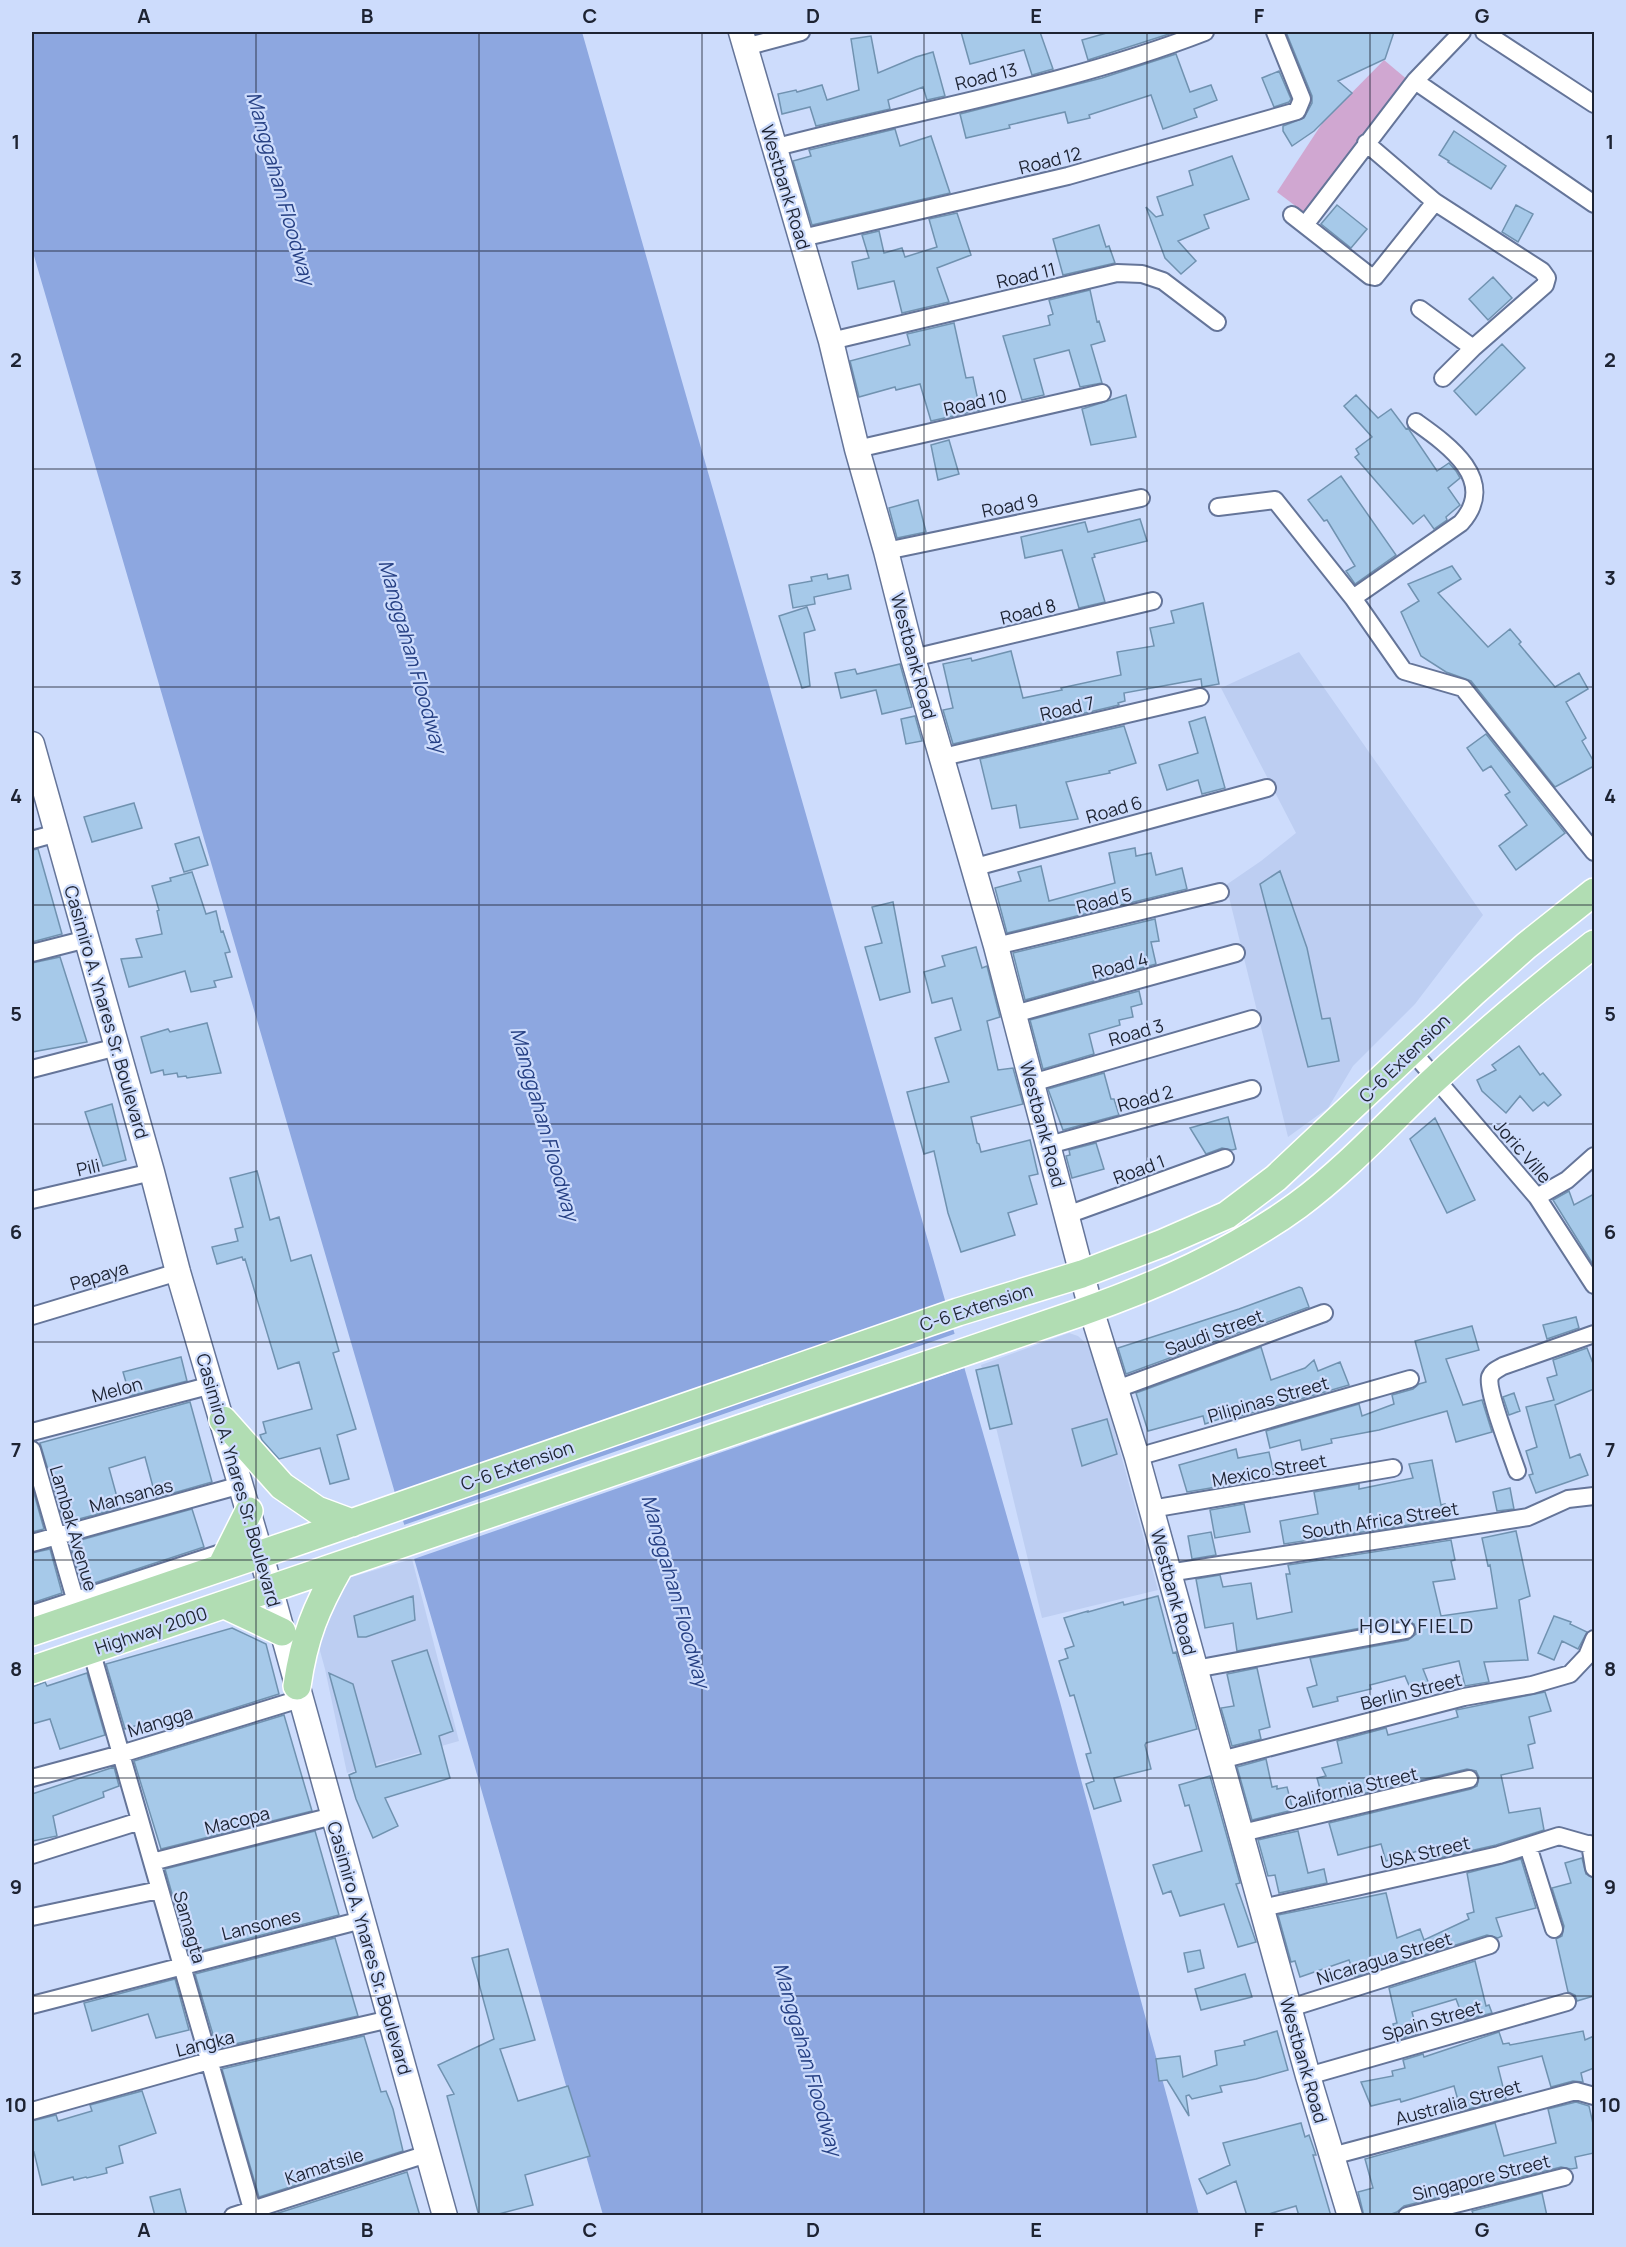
<svg xmlns="http://www.w3.org/2000/svg" width="1626" height="2247" font-family="Manrope,sans-serif">
<style>
.built{fill:#bdcef2}
.green{fill:#d0a7d1}
.water{fill:#8da7e0}
.pier{fill:#cddcfc}
.building{fill:#a6c9e9;stroke:#7092b0;stroke-width:1.5}
.lines{fill:none;stroke-linecap:round;stroke-linejoin:round}
.street-casing{stroke:#657599;stroke-width:20}
.secondary-casing{stroke:#657599;stroke-width:27}
.primary-casing{stroke:#fff;stroke-width:30}
.street{stroke:#fff;stroke-width:16}
.secondary{stroke:#fff;stroke-width:24}
.primary{stroke:#b1ddb3;stroke-width:27}
.grid{fill:none;stroke:#1d2332;stroke-width:1.5;stroke-opacity:0.55}
.labels{text-anchor:middle;dominant-baseline:central;stroke-width:4.5;stroke-linejoin:round;paint-order:stroke}
.street-label{font-size:18px;fill:#1d2332;stroke:#cddcfc}
.water-label{font-size:20px;font-style:italic;fill:#264084;stroke:#cddcfc}
.neighbourhood-label{font-size:20px;letter-spacing:1.5px;fill:#1d2332;stroke:#cddcfc}
.neatline{fill:none;stroke:#1d2332;stroke-width:2}
.grid-label{font-size:20px;text-anchor:middle;font-weight:bold;fill:#1d2332}
</style>
<rect width="100%" height="100%" fill="#cddcfc"/>
<path class="built" d="M1299,652L1483,915L1415,1004L1353,1066L1328,1108L1288,1137L1226,885L1261,861L1296,833L1221,688Z
M1069,1333L1078,1336L1092,1349L1158,1590L1042,1618L981,1365Z
M412,1559L459,1741L347,1773L325,1669L311,1618L322,1586Z"/>
<path class="green" d="M1384,60L1409,81L1306,214L1277,192L1323,122Z"/>
<path class="water" d="M32,32H582L1060,1702L1199,2215H603L474,1764L32,249Z"/>
<path class="pier" d="M957,1333L967,1367L411,1560L401,1526Z"/>
<path class="building" d="M961,32H1040L1053,69L1032,75L1024,50L970,64Z
M1110,32H1168L1169,34L1088,60L1082,40Z
M1286,32H1394L1385,59L1338,81L1352,93L1314,131L1292,146L1283,131V126L1304,118L1312,103V96Z
M871,36L878,73L916,57L933,52L945,96L927,100L923,87L888,100L890,109L816,126L810,107L782,114L778,94L796,90L797,92L822,85L827,100L859,90L851,39Z
M1176,54L1190,92L1211,85L1217,100L1194,109L1197,117L1163,129L1151,95L1089,115L1090,118L1068,123L1065,112L1009,125L1010,128L966,138L960,114L1102,78Z
M1279,71L1291,99L1289,102L1274,107L1262,78Z
M895,129L900,146L931,136L950,193L812,225L793,161L811,156L809,150Z
M1454,131L1506,166L1491,189L1448,162L1449,161L1439,155Z
M1232,156L1249,199L1204,215L1209,228L1178,241L1196,261L1181,274L1165,258L1146,207L1156,217L1163,215L1157,197L1193,185L1189,171Z
M1337,205L1367,229L1351,248L1321,224Z
M1516,205L1533,214L1518,242L1502,232Z
M957,213L971,255L937,268L949,302L902,313L894,281L858,289L852,262L869,258L862,235L879,231L884,253L902,248L905,257L937,247L929,219Z
M1099,225L1106,247L1109,246L1115,263L1063,275L1053,239Z
M1493,277L1512,298L1488,320L1469,299Z
M1090,290L1097,322L1099,321L1105,341L1091,345L1102,383L1080,387L1069,350L1034,359L1044,395L1022,400L1003,336L1050,325L1048,316L1053,314L1049,300Z
M954,323L966,378L973,377L980,410L931,421L920,384L896,390L895,387L859,397L850,361L910,345L907,334Z
M1502,344L1525,368L1476,415L1454,391Z
M1126,395L1136,437L1091,445L1082,409Z
M1356,395L1378,418L1391,409L1406,429L1408,428L1437,471L1449,463L1456,471L1460,478L1448,488L1460,505L1446,517L1447,520L1434,529L1424,515L1413,524L1355,457L1359,454L1356,449L1372,437L1344,406Z
M949,440L959,474L938,480L931,445Z
M1341,476L1396,555L1355,584L1346,571L1355,566L1327,520L1324,521L1308,500Z
M918,500L926,532L897,538L889,508Z
M1140,519L1147,541L1094,554L1095,557L1092,558L1105,602L1079,608L1062,550L1025,558L1021,537L1085,522L1088,532Z
M1452,566L1461,579L1438,593L1488,647L1510,629L1521,642L1519,644L1555,687L1579,673L1588,689L1566,702L1586,738L1582,741L1594,762V766L1555,787L1471,681L1446,672L1421,656L1401,612L1419,601L1408,584Z
M827,574L828,579L848,575L851,589L814,597L815,604L793,608L789,585L812,581L811,577Z
M1203,603L1219,684L1202,687L1201,679L1124,693L1125,701L1118,703L1119,705L953,744L943,710L953,708L943,664L971,658L972,661L1011,651L1023,698L1062,690L1061,688L1121,675L1117,652L1154,646L1150,628L1174,623L1171,611Z
M807,607L815,630L804,633L810,686L802,688L779,616Z
M900,664L912,707L882,714L876,690L841,698L835,673L855,669L857,674Z
M915,716L922,741L906,744L901,719Z
M1205,717L1225,788L1202,794L1198,780L1167,790L1159,765L1198,753L1189,722Z
M1124,726L1136,763L1109,771L1110,773L1066,782L1078,819L1020,828L1016,805L992,809L980,759Z
M1486,734L1565,833L1516,870L1499,846L1527,825L1505,795L1510,792L1491,766L1483,771L1467,748Z
M134,803L142,828L92,842L84,817Z
M199,837L208,865L184,872L175,844Z
M1135,848L1136,856L1151,853L1156,875L1182,868L1187,889L1007,933L995,888L1021,881L1018,872L1041,866L1049,901L1115,883L1109,853Z
M38,849L62,934L32,942V850Z
M1280,871L1307,948L1322,1019L1330,1018L1339,1061L1308,1067L1260,884Z
M192,872L206,914L216,911L221,932L223,931L230,952L225,953L232,977L214,981L216,987L191,992L185,971L129,987L121,959L142,957L136,939L162,934L157,911L159,910L152,886L171,881L170,878Z
M893,902L910,992L880,1000L865,947L882,943L872,907Z
M1155,919L1159,941L1151,942L1156,964L1025,1000L1013,953Z
M976,947L982,968L987,966L1000,1017L987,1021L998,1070L1013,1068L1023,1104L971,1117L977,1143L979,1144L981,1152L1030,1140L1038,1174L1029,1176L1037,1204L1008,1213L1015,1235L961,1252L948,1213L934,1151L924,1154L907,1092L949,1082L935,1038L961,1030L952,998L932,1003L924,972L945,966L942,956Z
M60,957L87,1042L32,1052V963Z
M1139,991L1142,1004L1131,1007L1133,1017L1119,1020L1120,1025L1089,1034L1094,1054L1043,1069L1030,1020Z
M207,1023L221,1073L187,1078L186,1076L178,1077L177,1073L164,1075L163,1070L151,1073L141,1037L168,1029L170,1032Z
M1519,1046L1540,1075L1543,1073L1561,1095L1548,1106L1544,1102L1533,1111L1520,1096L1506,1113L1482,1091L1477,1080L1496,1070L1492,1065Z
M1104,1073L1111,1099H1114L1119,1115L1063,1130L1048,1089Z
M112,1104L126,1160L103,1166L85,1112Z
M1228,1117L1236,1149L1232,1150L1222,1148L1206,1154L1190,1128Z
M1435,1118L1475,1200L1447,1213L1410,1139Z
M1096,1143L1104,1169L1072,1178L1066,1156L1070,1155L1069,1150Z
M257,1171L270,1220L279,1217L291,1261L311,1255L339,1351L333,1353L356,1429L337,1435L349,1479L330,1484L320,1448L279,1459L262,1440L260,1435L266,1433L263,1422L312,1409L299,1362L278,1369L245,1259L243,1260L242,1257L217,1264L212,1247L238,1241L235,1229L243,1227L230,1178Z
M1569,1191L1574,1205L1594,1194V1266L1553,1200Z
M1299,1287L1302,1288L1309,1307L1126,1374L1118,1348L1239,1309Z
M1576,1317L1579,1328L1547,1339L1543,1325Z
M1472,1326L1479,1350L1446,1359L1463,1405L1482,1400L1492,1432L1456,1442L1447,1411L1379,1430L1331,1439L1332,1443L1302,1450L1300,1440L1270,1448L1266,1431L1359,1404L1362,1416L1394,1404L1392,1395L1413,1389L1419,1384L1426,1382L1415,1341Z
M1261,1347L1271,1380L1305,1368L1314,1360L1318,1371L1340,1362L1349,1385L1227,1420L1225,1417L1205,1424L1203,1416L1148,1431L1136,1393Z
M1587,1348L1594,1366V1389L1555,1405L1570,1458L1580,1454L1588,1475L1536,1493L1529,1475L1533,1474L1526,1451L1537,1447L1526,1407L1554,1400L1547,1378L1557,1375L1553,1360Z
M181,1357L187,1381L130,1396L123,1372Z
M998,1365L1012,1424L990,1429L976,1370Z
M1514,1393L1520,1411L1509,1415L1503,1397Z
M190,1402L212,1482L156,1498L145,1457L109,1468L120,1508L64,1523L40,1443Z
M1107,1419L1117,1454L1082,1466L1072,1429Z
M1236,1449L1238,1458L1269,1452L1274,1474L1240,1481V1483L1187,1492L1179,1465Z
M1432,1460L1441,1505L1445,1504L1448,1519L1284,1544L1280,1521L1318,1514L1314,1492L1359,1484V1489L1413,1478L1409,1464Z
M32,1486L44,1529L32,1532Z
M1510,1488L1514,1509L1497,1511L1493,1492Z
M1244,1504L1250,1532L1215,1538L1210,1510Z
M192,1509L204,1547L82,1587L70,1543Z
M1516,1531L1530,1596L1519,1600L1528,1660L1484,1662L1489,1682L1465,1686L1459,1661L1423,1669L1429,1684L1411,1690L1405,1676L1370,1685L1371,1689L1337,1697L1338,1701L1313,1707L1307,1688L1317,1685L1310,1658L1408,1640L1416,1634L1414,1624L1404,1620L1237,1651L1233,1623L1205,1628L1196,1579L1220,1575L1223,1587L1251,1583L1257,1619L1292,1612L1286,1574H1290L1288,1565L1451,1540L1455,1560L1451,1561L1455,1579L1433,1582L1441,1616L1497,1608L1490,1565L1488,1566L1482,1538Z
M1211,1532L1216,1555L1192,1559L1188,1536Z
M50,1549L62,1593L32,1603V1553Z
M413,1596L415,1620L366,1637H358L354,1616Z
M1158,1596L1173,1653L1176,1652L1197,1729L1146,1743L1145,1745L1151,1769L1114,1778L1121,1801L1094,1809L1086,1784L1094,1781L1086,1754L1091,1753L1074,1695L1070,1696L1059,1661L1068,1658L1065,1649L1074,1646L1064,1618L1088,1611V1612L1123,1602L1124,1605Z
M1554,1616L1571,1622L1570,1624L1587,1632L1578,1649L1562,1641L1554,1660L1538,1653Z
M232,1628L266,1644L279,1694L171,1728L167,1716L125,1729L106,1664Z
M427,1650L453,1731L439,1736L450,1778L385,1798L398,1826L373,1838L356,1799L349,1775L356,1772L329,1673L353,1684L376,1767L421,1754L392,1661Z
M1257,1668L1270,1727L1259,1730L1261,1739L1232,1746L1221,1708L1234,1706L1227,1674Z
M87,1673L105,1735L60,1749L50,1719L32,1724V1687L45,1682L47,1686Z
M1545,1692L1551,1711L1529,1717L1535,1743L1528,1745L1533,1768L1501,1775L1509,1813L1540,1808L1544,1830L1496,1845L1426,1861L1424,1849L1386,1861L1381,1844L1338,1855L1329,1823L1471,1789L1477,1786L1479,1777L1476,1771L1467,1769L1324,1803L1317,1778L1326,1776L1322,1768L1342,1763L1337,1741L1386,1728L1388,1735L1451,1719L1458,1717L1456,1710Z
M284,1715L312,1811L161,1849L134,1761Z
M1266,1759L1272,1787L1277,1786V1789L1287,1787L1293,1810L1252,1820L1237,1767Z
M114,1767L119,1786L103,1792L104,1797L53,1816L57,1836L32,1841V1794Z
M1210,1776L1240,1883L1236,1884L1256,1942L1238,1947L1224,1904L1180,1916L1171,1891L1163,1894L1153,1865L1202,1851L1189,1805L1185,1806L1179,1785Z
M315,1831L339,1915L189,1954L165,1869Z
M1298,1831L1308,1873L1324,1869L1327,1883L1279,1893L1275,1875L1268,1876L1258,1840Z
M1582,1858L1586,1874L1594,1878V1996L1577,2001L1575,1995L1568,1992L1556,1939L1562,1936L1564,1926L1552,1888L1571,1883L1565,1863Z
M1521,1859L1536,1908L1496,1918L1502,1936L1498,1938L1487,1935L1355,1977L1349,1960L1300,1977L1295,1961L1291,1962L1278,1915L1386,1893L1397,1938L1420,1929L1424,1940L1469,1919L1467,1914L1474,1912L1467,1873Z
M335,1938L358,2016L217,2048L195,1974Z
M508,1949L535,2040L500,2049L518,2101L568,2086L590,2156L525,2175L533,2205L491,2216H479L447,2096L454,2094L438,2065L494,2039L472,1958Z
M1200,1950L1204,1968L1188,1972L1184,1953Z
M1475,1961L1486,2006L1489,2005L1492,2013L1464,2020L1456,1999L1412,2012L1418,2034L1398,2039L1393,2024L1397,2023L1389,1988Z
M1245,1974L1252,1997L1201,2010L1195,1989Z
M175,1979L189,2030L156,2038L148,2014L92,2031L84,2003Z
M1277,2031L1288,2070L1256,2079L1220,2086L1222,2092L1192,2099L1189,2095L1186,2096L1189,2116L1167,2080L1159,2081L1156,2059L1180,2056L1183,2077L1217,2065L1215,2051L1245,2045L1244,2041Z
M1583,2031L1585,2040L1594,2036V2068L1581,2073L1583,2082L1573,2081L1551,2087L1542,2056L1498,2067L1506,2099L1461,2111L1454,2086L1401,2102L1400,2099L1371,2106L1361,2082L1393,2076L1392,2071L1405,2068L1403,2060L1423,2054L1424,2057L1499,2032L1503,2044L1509,2043L1510,2045Z
M364,2036L381,2092L386,2091L393,2109L403,2151L259,2197L222,2069Z
M142,2091L156,2133L119,2146L123,2163L106,2168L107,2173L87,2178L86,2177L74,2180L73,2177L42,2185L34,2152L32,2153V2121L56,2115L58,2121L92,2111L90,2105Z
M1576,2102L1589,2106L1594,2128V2153L1575,2157L1577,2168L1571,2169L1561,2167L1404,2206L1397,2212L1386,2216H1364L1358,2192L1373,2188L1365,2159L1495,2123L1504,2156L1556,2143L1548,2109Z
M1301,2123L1305,2137L1309,2135L1316,2155H1313L1331,2216H1299L1296,2206L1262,2216H1247L1236,2181L1207,2194L1199,2179L1230,2165L1223,2143Z
M407,2172L420,2216H269Z
M180,2189L187,2216H155L150,2197Z
M1542,2193L1547,2216H1474L1472,2211Z"/>
<g class="lines">
<defs>
<path id="street" d="M1484,32L1594,104
M745,47L801,32
M1415,81L1594,204
M1366,143L1435,202L1542,271L1547,278L1545,285L1473,348L1443,378
M773,148C917,110 1066,86 1205,32
M1292,215L1370,276L1375,277L1435,202
M1305,225L1415,81L1462,32
M802,238L1068,176L1297,111L1302,99L1275,32
M1420,309L1473,348
M831,341L1117,273L1142,274L1163,281L1217,322
M857,449L1102,393
M1218,507L1275,500L1353,598L1404,671L1463,688L1594,852
M886,551L1141,498
M1353,598L1461,523C1499,480 1447,444 1416,422
M913,658L1153,601
M943,757L1200,697
M32,840L57,833
M972,868L1267,788
M996,946L1220,892
M32,953L87,939
M1014,1014L1236,953
M1411,1050L1537,1197L1594,1285
M32,1069L117,1047
M1032,1083L1252,1019
M1049,1145L1252,1089
M1537,1197L1567,1180L1594,1156
M32,1200L152,1172
M1067,1215L1225,1158
M32,1316L178,1272
M1117,1389L1324,1313
M32,1432L212,1385
M32,1450L78,1609
M1137,1457L1410,1379
M1517,1471C1512,1456 1486,1389 1490,1377C1492,1371 1498,1369 1503,1366L1594,1334
M1151,1509L1393,1468
M32,1543L241,1485
M1168,1573L1528,1517L1568,1499L1594,1496
M32,1614L230,1550
M91,1650L254,2216
M1195,1669L1406,1630
M1221,1760L1464,1697L1532,1685L1570,1674L1587,1656L1594,1639
M32,1778L121,1754L300,1699
M1242,1833L1469,1779
M1590,1844L1594,1868
M1528,1846L1554,1929
M32,1855L140,1821
M152,1862L333,1816
M1262,1908L1499,1855L1559,1836L1594,1846
M32,1917L159,1890
M32,2005L362,1920
M1290,2008L1490,1945
M1308,2076L1567,2002
M32,2111L209,2061L390,2019
M1332,2156L1576,2091L1594,2096
M233,2216L427,2154
M1407,2216L1564,2177"/>
<path id="secondary" d="M741,32L831,341L857,449L886,551L913,658L996,946L1091,1309L1137,1457L1308,2076L1350,2216
M32,744L152,1172L178,1272L261,1555L445,2216"/>
<path id="primary" d="M223,1420L282,1486L317,1510L352,1523
M221,1567L249,1511
M225,1605L282,1632
M32,1632L305,1539L958,1312L1082,1274L1163,1243L1227,1215L1276,1178L1473,993L1526,946L1594,892
M32,1670L1079,1313C1156,1286 1232,1253 1298,1205C1348,1168 1390,1121 1435,1079C1486,1031 1539,987 1594,944
M297,1686C304,1637 316,1608 340,1566"/>
</defs>
<use href="#street" class="street-casing"/>
<use href="#secondary" class="secondary-casing"/>
<use href="#primary" class="primary-casing"/>
<use href="#street" class="street"/>
<use href="#secondary" class="secondary"/>
<use href="#primary" class="primary"/>
</g>
<path class="grid" d="M256,32V2216M479,32V2216M702,32V2216M924,32V2216M1147,32V2216M1370,32V2216M32,251H1594M32,469H1594M32,687H1594M32,905H1594M32,1124H1594M32,1342H1594M32,1560H1594M32,1778H1594M32,1996H1594"/>
<g class="labels">
<g class="street-label">
<text transform="translate(986 76) rotate(-14)">Road 13</text>
<text transform="translate(1050 160) rotate(-14)">Road 12</text>
<text transform="translate(786 187) rotate(73)">Westbank Road</text>
<text transform="translate(1026 275) rotate(-13)">Road 11</text>
<text transform="translate(975 402) rotate(-13)">Road 10</text>
<text transform="translate(1010 505) rotate(-12)">Road 9</text>
<text transform="translate(1028 611) rotate(-14)">Road 8</text>
<text transform="translate(914 656) rotate(75)">Westbank Road</text>
<text transform="translate(1067 708) rotate(-13)">Road 7</text>
<text transform="translate(1114 809) rotate(-16)">Road 6</text>
<text transform="translate(1104 900) rotate(-14)">Road 5</text>
<text transform="translate(1120 965) rotate(-15)">Road 4</text>
<text transform="translate(107 1012) rotate(74)">Casimiro A. Ynares Sr. Boulevard</text>
<text transform="translate(1136 1032) rotate(-16)">Road 3</text>
<text transform="translate(1404 1058) rotate(-44)">C-6 Extension</text>
<text transform="translate(1145 1098) rotate(-15)">Road 2</text>
<text transform="translate(1043 1124) rotate(75)">Westbank Road</text>
<text transform="translate(1523 1151) rotate(49)">Joric Ville</text>
<text transform="translate(88 1167) rotate(-13)">Pili</text>
<text transform="translate(1139 1169) rotate(-20)">Road 1</text>
<text transform="translate(99 1275) rotate(-17)">Papaya</text>
<text transform="translate(976 1307) rotate(-18)">C-6 Extension</text>
<text transform="translate(1214 1332) rotate(-20)">Saudi Street</text>
<text transform="translate(117 1389) rotate(-15)">Melon</text>
<text transform="translate(1268 1399) rotate(-16)">Pilipinas Street</text>
<text transform="translate(517 1465) rotate(-19)">C-6 Extension</text>
<text transform="translate(1269 1470) rotate(-10)">Mexico Street</text>
<text transform="translate(239 1480) rotate(74)">Casimiro A. Ynares Sr. Boulevard</text>
<text transform="translate(131 1495) rotate(-15)">Mansanas</text>
<text transform="translate(1380 1520) rotate(-9)">South Africa Street</text>
<text transform="translate(74 1528) rotate(74)">Lambak Avenue</text>
<text transform="translate(1174 1592) rotate(75)">Westbank Road</text>
<text transform="translate(151 1630) rotate(-18)">Highway 2000</text>
<text transform="translate(1411 1691) rotate(-14)">Berlin Street</text>
<text transform="translate(160 1721) rotate(-17)">Mangga</text>
<text transform="translate(1351 1788) rotate(-13)">California Street</text>
<text transform="translate(237 1820) rotate(-14)">Macopa</text>
<text transform="translate(1425 1852) rotate(-13)">USA Street</text>
<text transform="translate(261 1924) rotate(-14)">Lansones</text>
<text transform="translate(190 1927) rotate(74)">Samagta</text>
<text transform="translate(370 1948) rotate(74)">Casimiro A. Ynares Sr. Boulevard</text>
<text transform="translate(1384 1958) rotate(-17)">Nicaragua Street</text>
<text transform="translate(1432 2020) rotate(-16)">Spain Street</text>
<text transform="translate(205 2043) rotate(-14)">Langka</text>
<text transform="translate(1304 2060) rotate(74)">Westbank Road</text>
<text transform="translate(1458 2102) rotate(-15)">Australia Street</text>
<text transform="translate(324 2166) rotate(-18)">Kamatsile</text>
<text transform="translate(1481 2177) rotate(-14)">Singapore Street</text>
</g>
<g class="water-label">
<text transform="translate(281 188) rotate(74)">Manggahan Floodway</text>
<text transform="translate(413 656) rotate(74)">Manggahan Floodway</text>
<text transform="translate(545 1124) rotate(74)">Manggahan Floodway</text>
<text transform="translate(676 1591) rotate(74)">Manggahan Floodway</text>
<text transform="translate(808 2059) rotate(74)">Manggahan Floodway</text>
</g>
<g class="neighbourhood-label">
<text x="1417" y="1625">HOLY FIELD</text>
</g>
</g>
<rect width="1626" height="2247" fill="none" stroke="#cddcfc" stroke-width="66"/>
<rect x="33" y="33" width="1560" height="2181" class="neatline"/>
<g class="grid-label">
<text x="144" y="23">A</text>
<text x="367" y="23">B</text>
<text x="590" y="23">C</text>
<text x="813" y="23">D</text>
<text x="1036" y="23">E</text>
<text x="1259" y="23">F</text>
<text x="1482" y="23">G</text>
<text x="16" y="149">1</text>
<text x="1610" y="149">1</text>
<text x="16" y="367">2</text>
<text x="1610" y="367">2</text>
<text x="16" y="585">3</text>
<text x="1610" y="585">3</text>
<text x="16" y="803">4</text>
<text x="1610" y="803">4</text>
<text x="16" y="1021">5</text>
<text x="1610" y="1021">5</text>
<text x="16" y="1239">6</text>
<text x="1610" y="1239">6</text>
<text x="16" y="1457">7</text>
<text x="1610" y="1457">7</text>
<text x="16" y="1676">8</text>
<text x="1610" y="1676">8</text>
<text x="16" y="1894">9</text>
<text x="1610" y="1894">9</text>
<text x="16" y="2112">10</text>
<text x="1610" y="2112">10</text>
<text x="144" y="2237">A</text>
<text x="367" y="2237">B</text>
<text x="590" y="2237">C</text>
<text x="813" y="2237">D</text>
<text x="1036" y="2237">E</text>
<text x="1259" y="2237">F</text>
<text x="1482" y="2237">G</text>
</g>
</svg>
